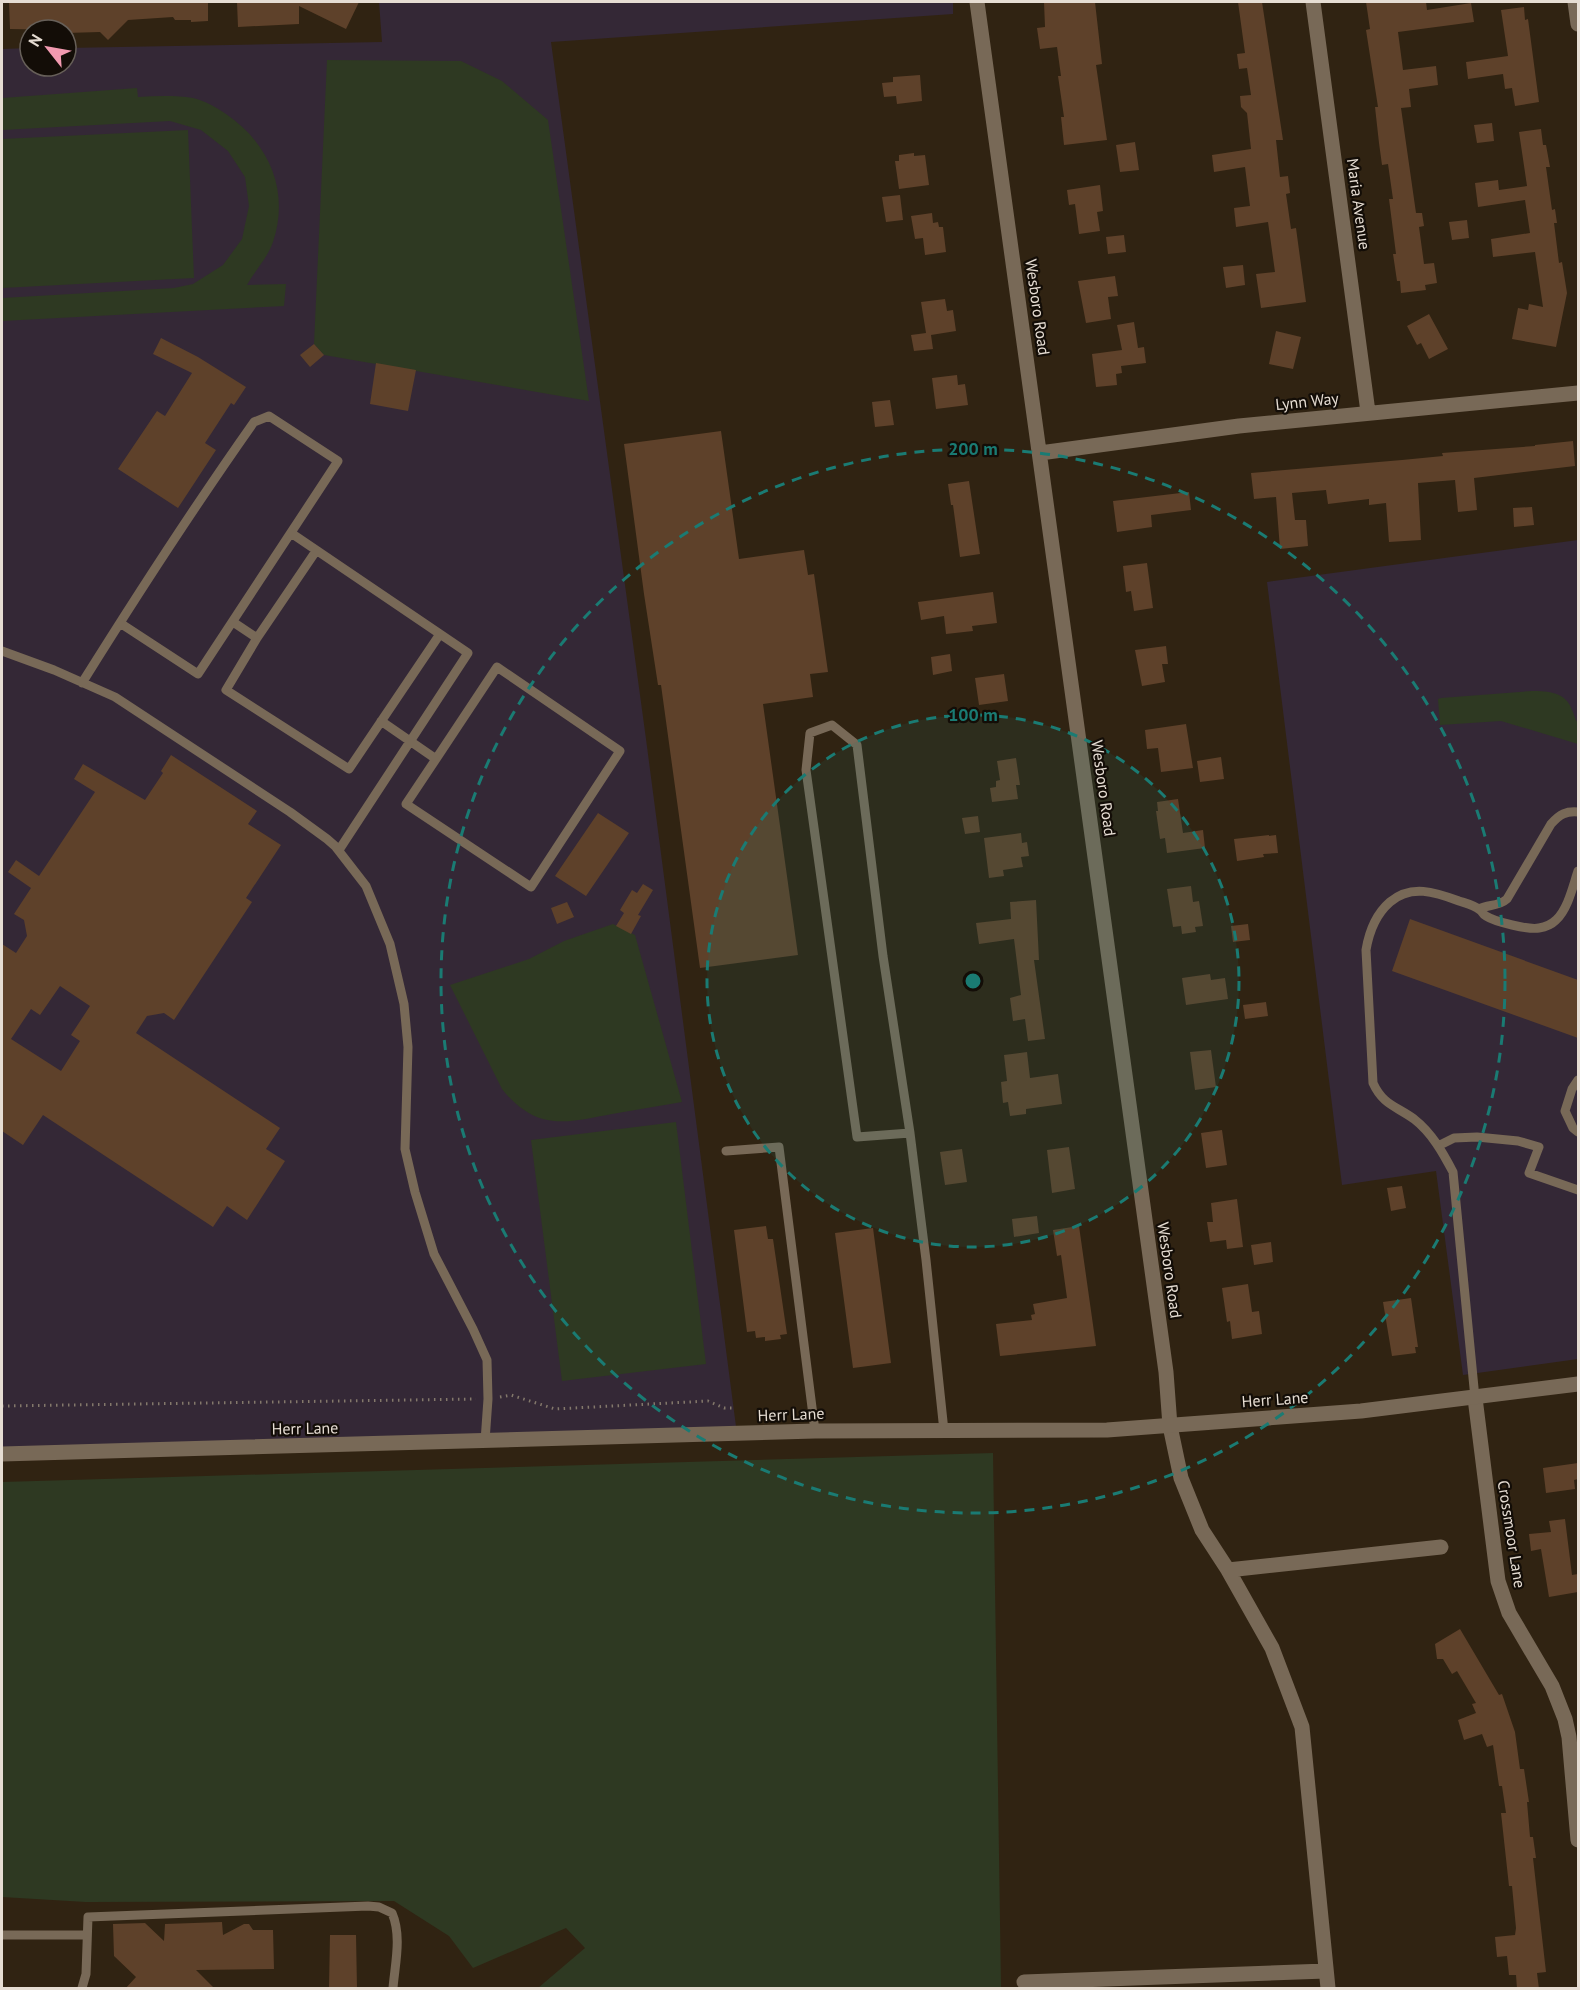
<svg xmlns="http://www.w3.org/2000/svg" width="1580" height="1990" font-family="'PT Sans',sans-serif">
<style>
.education{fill:#342836}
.green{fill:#2e3922}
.building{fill:#5e412a;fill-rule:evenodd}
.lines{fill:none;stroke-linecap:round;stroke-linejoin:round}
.path{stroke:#83786b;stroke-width:3;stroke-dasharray:1.5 4.5;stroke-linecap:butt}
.service{stroke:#786957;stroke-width:9}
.minor{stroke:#786957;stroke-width:15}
.secondary{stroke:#786957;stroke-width:15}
.ring{fill:none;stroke:#1a7b73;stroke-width:3;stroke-dasharray:10 8}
.labels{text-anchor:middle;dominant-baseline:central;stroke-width:4.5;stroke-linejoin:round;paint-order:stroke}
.street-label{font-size:16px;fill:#e6ddd3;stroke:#130d07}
.centre{fill:#1a7b73;stroke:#130d07;stroke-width:3}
.ring-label{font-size:18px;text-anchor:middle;font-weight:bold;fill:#1a7b73;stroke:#130d07;stroke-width:4.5;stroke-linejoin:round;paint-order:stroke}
</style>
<rect width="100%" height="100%" fill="#302312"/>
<path class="education" d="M379,2H953V14L551,42L646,739L737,1434L2,1451V49L30,48V66H66V48L382,42Z
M1578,540V1359L1463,1375L1436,1171L1342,1185L1267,582Z"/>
<path class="green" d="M327,60L461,61L502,81L548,120L589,401L324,355L314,344Z
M137,88L138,97C156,96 175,95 193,98C205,101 216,107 226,114C269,143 290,191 273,242C267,259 255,270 247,285L286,284L284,306L2,321V298L174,288L193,284L223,265L242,239L249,206L245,177L228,151L201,130L170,121L2,130V98Z
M188,130L194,278L2,288V139Z
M1532,691C1548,691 1566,692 1572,710C1575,716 1574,718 1578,723V744L1501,721L1440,725L1438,699L1441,698Z
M613,924L635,935L682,1102C659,1106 635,1110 612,1114C590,1118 565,1125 543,1119C527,1115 512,1102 502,1089L450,985L529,959L564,941Z
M676,1122L706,1364L562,1381L531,1140Z
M993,1453L1001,1988H538L585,1948L566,1928L473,1968L449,1936L394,1901L86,1902L2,1897V1482Z"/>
<path class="building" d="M9,2H208V21L191,22V20H175L173,17L128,20L108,40L100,32L66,33V30L10,29Z
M237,2H359L346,29L299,6V24L238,27Z
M1044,2H1095L1102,64L1096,65L1107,140L1064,145L1061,117H1064L1058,76H1061L1057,47L1040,49L1037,28L1045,27Z
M1238,2H1262L1283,140H1276L1280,177L1288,176L1290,193L1286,194L1291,229L1296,228L1306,302L1261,308L1256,274L1275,272L1268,222L1236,227L1234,208L1250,206L1245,167L1214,172L1212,155L1251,149L1247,113L1241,107L1240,96L1251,95L1247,68L1239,69L1237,54L1245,53Z
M1366,2H1426L1427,10L1471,3L1474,22L1398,32L1403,70L1436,66L1438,85L1409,89L1411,107L1401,108L1416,213H1422L1424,226L1419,227L1424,264L1434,263L1437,283L1425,285L1426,290L1401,293L1400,281H1397L1393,254H1396L1389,199H1393L1388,164L1382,165L1379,143L1375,107H1378L1366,30L1370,29Z
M1524,7L1525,20L1528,19L1539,102L1515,106L1512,88L1505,89L1503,74L1468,79L1466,62L1508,56L1501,10Z
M920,75L922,101L897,104L896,96L884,97L882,83L893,82V77Z
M1492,123L1494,141L1477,143L1474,125Z
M1541,129L1543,145H1546L1550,167H1546L1552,210L1555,209L1557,223H1554L1559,263L1562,262L1567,293L1556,347L1512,339L1518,308L1528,310L1529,304L1543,307L1535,252L1493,257L1491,239L1530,233L1525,200L1478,207L1475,183L1498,180L1499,190L1527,186L1519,132Z
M1135,142L1139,170L1120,172L1116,145Z
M914,153V156L925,155L929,185L899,189L895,161H899V155Z
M1100,185L1103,211L1097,212L1100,231L1079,234L1075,204L1069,205L1067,190Z
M900,195L903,220L886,222L882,197Z
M932,213L933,223L938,222L939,227H943L946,252L925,255L923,238L915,239L911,216Z
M1467,220L1469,238L1452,240L1449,222Z
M1124,235L1126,252L1108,254L1106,237Z
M1243,265L1245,285L1226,288L1223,267Z
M1115,276L1118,296L1108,297L1111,319L1086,323L1078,281Z
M945,299L947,311L953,310L956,331L931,335L933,349L914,351L911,335L926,333L921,302Z
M1429,314L1448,349L1429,359L1421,343L1417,345L1407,326Z
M1134,322L1138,348L1144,347L1146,363L1121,366L1122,373L1116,374L1117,385L1096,387L1092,354L1122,350L1117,325Z
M1276,331L1301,337L1293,369L1269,364Z
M161,338L198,357L246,387L234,405L231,403L205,443L216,450L178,508L118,469L157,411L165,416L192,373L153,354Z
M314,344L324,355L310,367L300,355Z
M376,363L416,370L408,411L370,404Z
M957,375L958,385L965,384L968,405L936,409L932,378Z
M890,400L894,425L875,427L872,402Z
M721,431L739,559L804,550L808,575L814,574L828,672L810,674L813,697L763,704L798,955L700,968L661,685H658L644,594L624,444Z
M1573,441L1575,466L1474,478L1477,510L1458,512L1455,480L1418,483L1421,540L1389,542L1386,503L1369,505V499L1328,504L1326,490L1292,493L1295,520H1306L1308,546L1280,549L1276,497L1254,499L1251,473L1402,460L1443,456L1442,453L1535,446V445Z
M969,481L980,554L960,557L953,505H951L948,484Z
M1189,492L1191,510L1151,515L1152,527L1117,532L1113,501Z
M1532,507L1534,525L1514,527L1513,508Z
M1147,563L1153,608L1134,611L1131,591L1126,592L1123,566Z
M993,592L997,623L972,626L973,631L946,634L944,616L921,620L918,602Z
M1166,646L1168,664H1162L1165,682L1142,686L1135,650Z
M950,654L952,671L933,675L931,657Z
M1004,674L1008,701L979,705L975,678Z
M1186,724L1193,768L1161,772L1158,748L1147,749L1145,730Z
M171,755L257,811L248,824L281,845L246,898L252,902L174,1020L164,1013L147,1016L136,1033L280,1128L266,1149L285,1161L247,1220L227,1206L213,1227L43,1115L23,1145L2,1131V944L16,953L27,936L24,920L14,914L31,888L8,872L16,860L39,876L95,792L74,779L83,764L145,800L163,773L161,771ZM60,986L90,1006L71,1035L80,1041L61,1071L11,1039L31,1009L40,1015Z
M1221,757L1224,779L1200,782L1197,761Z
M1016,758L1020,785H1016L1018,799L992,802L990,788L996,787V781L1000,780L997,761Z
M1178,799L1183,833L1203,830L1205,848L1167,853L1165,838L1160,839L1156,811H1158L1157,802Z
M598,813L629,833L586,896L555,876Z
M978,816L980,832L965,834L962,818Z
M1021,833L1022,843L1027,842L1029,856L1021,857L1023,867L1003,870L1004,876L989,878L984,838Z
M1269,835V836L1276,835L1278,853L1263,854L1264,857L1237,861L1234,839Z
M643,884L653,890L638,915L641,916L631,934L616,926L624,913L620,910L632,890L637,893Z
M1191,886L1193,902L1199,901L1203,926L1195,927L1196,932L1182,934L1181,926L1173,927L1167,889Z
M1036,900L1039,960H1034L1045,1039L1028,1041L1025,1019L1013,1021L1010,998L1021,995L1014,939L979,944L976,923L1011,919L1010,902Z
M567,902L574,917L557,924L551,908Z
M1410,919L1578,980V1038L1392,971Z
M1248,924L1250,940L1233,942L1231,926Z
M1210,974L1211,980L1225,978L1228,999L1186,1005L1182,978Z
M1266,1002L1268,1016L1245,1019L1243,1005Z
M1211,1050L1216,1087L1195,1090L1190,1052Z
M1027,1052L1030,1078L1058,1074L1062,1104L1026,1109V1114L1010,1116L1008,1102L1003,1103L1001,1082L1007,1081L1004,1055Z
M1222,1130L1227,1165L1206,1168L1201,1133Z
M1069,1147L1075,1189L1052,1193L1047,1150Z
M962,1149L967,1182L945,1185L940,1152Z
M1402,1186L1406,1208L1391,1211L1387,1188Z
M1237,1199L1243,1247L1227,1249L1226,1240L1210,1242L1207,1222H1213L1211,1203Z
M1037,1216L1039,1233L1014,1237L1012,1219Z
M766,1226L768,1239H773L787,1334L780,1335L781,1339L765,1341V1337L756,1338L755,1331L747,1332L734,1230Z
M1079,1226L1096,1346L1000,1356L996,1324L1032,1320L1031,1315L1035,1314L1033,1304L1067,1298L1061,1255L1057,1256L1053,1230Z
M873,1228L891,1363L853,1368L835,1233Z
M1271,1242L1273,1262L1254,1265L1251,1245Z
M1248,1284L1252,1312L1259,1311L1262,1334L1232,1339L1230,1321L1227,1322L1222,1288Z
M1411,1298L1418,1347H1415L1416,1353L1392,1356L1383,1302Z
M1578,1463V1479L1574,1480L1575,1489L1546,1493L1543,1468Z
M1565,1519L1572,1575L1578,1574V1592L1549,1597L1541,1549L1531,1551L1529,1534L1551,1532L1549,1521Z
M1460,1629L1499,1695L1502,1694L1515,1732L1520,1769H1524L1529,1802H1527L1530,1837H1533L1536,1858H1533L1546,1972L1537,1973L1539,1989H1517L1516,1975H1509L1507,1956L1497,1957L1495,1937L1515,1935L1516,1928L1512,1886H1509L1501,1813H1506L1502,1786H1499L1493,1745L1487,1747L1482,1734L1464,1740L1458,1720L1476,1713L1472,1704L1476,1703L1457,1671L1452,1674L1443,1659H1437L1435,1644Z
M222,1922L223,1935L244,1924H249L253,1930H273L274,1969L196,1970L215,1989H125L136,1977L114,1956L113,1924L145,1923L164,1941L165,1924Z
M330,1935H356L357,1989H329Z"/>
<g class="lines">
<path class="path" d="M500,1397L511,1395L555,1409L708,1401L724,1408H734
M2,1406L476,1399"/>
<path class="service" d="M233,622L257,638L226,690L349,769L440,634L291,533
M257,638L316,551
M2,651L54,670L115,697L290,812L327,839L335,846L366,886L390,944L404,1004L408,1047L405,1149L415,1192L434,1254L473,1329L487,1360L488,1399L485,1441
M82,683C137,595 194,507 254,422L269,416L338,461L198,674L120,623
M381,721L436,759L497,667L620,751L531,887L406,804L436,759
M339,850L468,653L440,634
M1479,909C1489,904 1498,907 1507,899L1551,824C1560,814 1566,811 1578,812
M1578,1080L1572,1089L1565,1111L1573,1128L1578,1132
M910,1133L857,1137L806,770L810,733L832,725L857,745L883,956L910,1133L926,1260L944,1431
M1438,1146L1454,1138L1477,1137L1518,1141L1539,1147L1529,1173L1578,1190
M726,1151L779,1147L815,1431
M1475,1398L1453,1172C1443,1153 1432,1133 1414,1119C1396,1106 1383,1105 1373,1083L1366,950C1369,932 1375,915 1390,902C1411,884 1435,892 1459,901C1465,903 1474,905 1480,910C1483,912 1482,914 1486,916C1495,922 1529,930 1539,928C1545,927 1552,924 1556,920C1568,909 1573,886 1578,871
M2,1935H87
M82,1988L86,1974L88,1917L368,1906L379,1907L392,1913C402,1936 395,1964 393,1988"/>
<path class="minor" d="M977,2L1166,1372L1170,1426L1181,1478L1202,1530L1228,1570L1272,1648L1302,1727L1328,1988
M1313,2L1368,412
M1575,2L1578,24
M1040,453L1239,426L1578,393
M1475,1398L1498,1581L1509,1613L1552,1686L1565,1719L1569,1737L1578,1840
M1228,1570L1441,1547
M1024,1982L1326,1971"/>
<path class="secondary" d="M2,1454L815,1431L1107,1430L1361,1411L1578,1384"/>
</g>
<circle cx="973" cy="981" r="266" fill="#1a7b73" fill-opacity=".12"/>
<g class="ring">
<circle cx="973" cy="981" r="266"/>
<circle cx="973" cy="981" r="532"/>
</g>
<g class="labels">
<g class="street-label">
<text transform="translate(1359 204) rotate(82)">Maria Avenue</text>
<text transform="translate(1038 307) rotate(82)">Wesboro Road</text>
<text transform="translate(1307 401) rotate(-6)">Lynn Way</text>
<text transform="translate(1104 788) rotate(82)">Wesboro Road</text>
<text transform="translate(1170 1270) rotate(82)">Wesboro Road</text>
<text transform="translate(1275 1399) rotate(-4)">Herr Lane</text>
<text transform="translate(791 1414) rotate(-2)">Herr Lane</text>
<text transform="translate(305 1428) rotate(-1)">Herr Lane</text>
<text transform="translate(1512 1534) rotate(81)">Crossmoor Lane</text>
</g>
</g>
<circle cx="973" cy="981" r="9" class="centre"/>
<g class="ring-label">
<text x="973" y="455">200 m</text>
<text x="973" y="721">100 m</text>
</g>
<rect width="1580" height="1990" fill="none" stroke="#e6ddd3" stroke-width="6"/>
<g transform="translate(48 48) rotate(301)"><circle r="28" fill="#130d07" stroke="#676059" stroke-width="1.5"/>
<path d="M0-4.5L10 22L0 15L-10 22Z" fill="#f29ab0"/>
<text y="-9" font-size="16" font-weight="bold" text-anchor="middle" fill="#e6ddd3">N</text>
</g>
</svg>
